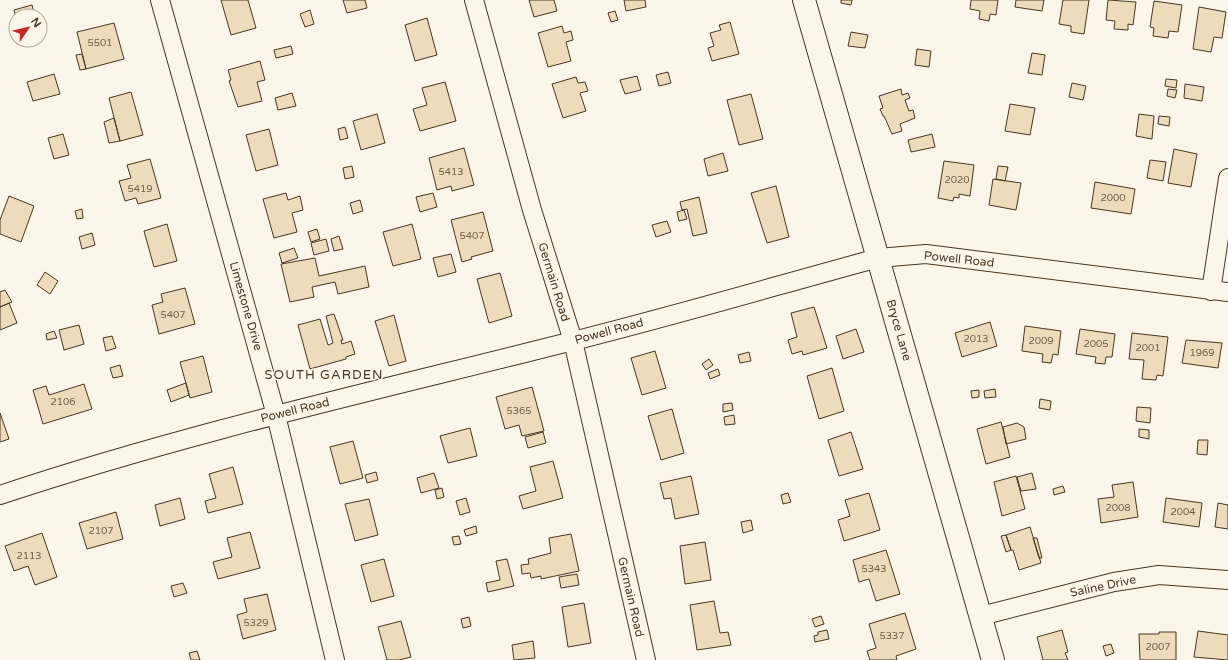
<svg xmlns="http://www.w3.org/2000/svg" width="1228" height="660" font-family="'Varela Round',sans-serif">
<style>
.building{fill:#ecdcbc;stroke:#4a3520}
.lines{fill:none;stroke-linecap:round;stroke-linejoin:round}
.minor-casing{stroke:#4a3520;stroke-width:20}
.tertiary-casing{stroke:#4a3520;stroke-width:24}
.minor{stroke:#fbf6e9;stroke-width:18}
.tertiary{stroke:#fbf6e9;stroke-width:22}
.labels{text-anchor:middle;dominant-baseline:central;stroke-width:3;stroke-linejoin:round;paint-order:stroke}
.number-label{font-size:10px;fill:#725f47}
.street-label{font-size:12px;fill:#4a3520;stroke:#fbf6e9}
.neighbourhood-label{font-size:13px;letter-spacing:1px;fill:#4a3520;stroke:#fbf6e9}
</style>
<rect width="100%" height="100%" fill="#fbf6e9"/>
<path class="building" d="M221,0H248L256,28L231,35Z
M343,0H365L367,8L347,13Z
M529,0H554L557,11L534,17Z
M624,0H645L646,7L626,11Z
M841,0H852L851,5L841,3Z
M971,0H998L996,15L990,14L989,21L979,19L980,11L970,9Z
M1016,0H1044L1042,11L1015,7Z
M1063,0H1089L1084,34L1071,32V26L1059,24Z
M1108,0L1136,2L1133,25L1128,24V30L1114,29L1115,21L1106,20Z
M1154,1L1182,5L1178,32L1169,31L1168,38L1153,36L1154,28L1150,27Z
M32,5L35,16H16V18L14,10Z
M1199,7L1226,12L1222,38L1214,37L1211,52L1193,49Z
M310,10L314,24L305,27L300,14Z
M615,11L618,20L611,22L608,13Z
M427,18L437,55L415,61L405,25Z
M730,22L739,54L712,61L708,48L714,46L710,33L721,30L719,25Z
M114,23L124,59L86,69L77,32Z
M562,26L564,33L571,31L573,40L566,42L571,61L548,67L538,33Z
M851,32L868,35L865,48L848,46Z
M291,46L293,54L276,58L274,50Z
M917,49L931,51L929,67L915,65Z
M1032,53L1045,55L1042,75L1028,73Z
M82,54L86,69L80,70L76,55Z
M260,61L265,80L257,82L262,101L238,107L229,81L231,80L228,70Z
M668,72L671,83L659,86L656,75Z
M54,74L60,94L33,101L27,82Z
M637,76L641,90L625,94L620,80Z
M576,77L578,83L585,82L588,91L580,93L586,111L563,118L552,84Z
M1166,79L1177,80L1176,88L1165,86Z
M445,82L456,121L420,131L413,109L427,105L422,88Z
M1072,83L1086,86L1083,100L1069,97Z
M1185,84L1204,87L1202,101L1184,98Z
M901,89L902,95L908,93L910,98L905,100L909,111L913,110L915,118L900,124L902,131L892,134L884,116H883L880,109L883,108L879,96Z
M1168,89L1177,90L1175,98L1167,96Z
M131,92L143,135L120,141L109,98Z
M292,93L296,106L278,110L275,98Z
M751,94L763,139L739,145L727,100Z
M1010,104L1035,108L1030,135L1005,131Z
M377,114L385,143L361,150L353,121Z
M1139,114L1154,116L1152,139L1136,136Z
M1159,116L1170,117L1169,126L1158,124Z
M114,118L120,141L109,143L104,122Z
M345,127L348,138L340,140L338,129Z
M269,129L278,165L256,171L246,135Z
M63,134L69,155L54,159L48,138Z
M932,134L935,147L911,152L908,140Z
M464,148L474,185L452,191L451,186L437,190L429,158Z
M1174,149L1197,154L1191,187L1168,183Z
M723,153L728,171L708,176L704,159Z
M150,159L161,198L138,204L136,198L125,201L119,181L131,178L127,165Z
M1150,160L1166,162L1163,181L1147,178Z
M944,161L974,165L970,196L959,194V198L954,197L953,201L938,198Z
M352,166L354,177L345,179L343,168Z
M998,166L1008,167L1005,181L996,179Z
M993,179L1021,183L1016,210L989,205Z
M1095,182L1135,189L1131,214L1091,208Z
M776,186L789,237L767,243L751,193Z
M286,193L288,200L300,196L303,210L292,213L297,232L274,238L263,199Z
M433,193L437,207L420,212L416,197Z
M9,196L34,206L21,242L0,234V220Z
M699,197L707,233L693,236L687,209L682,210L680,202Z
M360,200L363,211L353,214L350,203Z
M82,209L83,218L77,219L75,211Z
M684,210L687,219L679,221L677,212Z
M483,212L493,251L471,257L472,259L462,262L451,220Z
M667,221L671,232L656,237L652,225Z
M167,224L177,261L154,267L144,231Z
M412,224L421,259L393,266L383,232Z
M317,229L320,239L311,242L308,232Z
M92,233L95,245L82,249L79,237Z
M339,236L343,249L334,251L331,239Z
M326,239L329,251L314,255L311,243Z
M294,248L298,258L282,263L279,253Z
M451,254L456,272L438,277L433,258Z
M315,258L319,276L365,266L369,287L338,294L335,282L312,287L314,297L290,302L281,264Z
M45,272L58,281L50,294L37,285Z
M500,273L512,316L489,323L477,279Z
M185,288L195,324L159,334L152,305L163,302L161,294Z
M5,290L12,302L0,307V292Z
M9,303L17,323L0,330V307Z
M814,307L827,348L803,355L802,351L792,354L788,340L797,337L791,313Z
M334,314L343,340H341L342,344L351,341L355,354L346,357V359L310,369L298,325L320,319L328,345L333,343L326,316Z
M394,315L406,361L389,366L375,321Z
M990,322L997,346L962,357L955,333Z
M79,325L84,344L64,350L59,330Z
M1025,326L1061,331L1058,355L1053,354L1051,363L1042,362L1043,354L1022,351Z
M856,329L864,352L843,359L836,336Z
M1080,329L1115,334L1112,357H1106L1105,364L1095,363L1096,357L1076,354Z
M54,331L57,338L47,340L46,334Z
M1132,333L1168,337L1163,376L1157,375L1156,380L1142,379L1144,360L1129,359Z
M112,336L116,348L106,351L103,338Z
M1186,340L1222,343L1218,368L1182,363Z
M655,351L666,388L642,395L631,358Z
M749,352L751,361L740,363L738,355Z
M203,356L212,392L190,398L180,362Z
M709,359L713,365L706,370L702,364Z
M120,365L123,376L113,378L110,368Z
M832,368L844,411L819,419L807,376Z
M718,369L720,375L710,379L708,373Z
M186,383L189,395L171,402L167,390Z
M84,384L92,409L43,424L33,390L46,386L49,395Z
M532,387L544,431L522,436L519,425L505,429L496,397Z
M995,389L996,397L985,398L984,391Z
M979,390V397L972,398L971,391Z
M1040,399L1051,401L1050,410L1039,408Z
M732,403L733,410L723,412V404Z
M1137,407L1151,408L1150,423L1136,421Z
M672,409L684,453L661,460L648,416Z
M0,413L9,439L0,442Z
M734,415L735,424L725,425L724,417Z
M1001,422L1010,457L986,464L977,429Z
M1017,423L1024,427L1026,439L1006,444L1003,427Z
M470,428L477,456L448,463L440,436Z
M1139,429L1149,430V439L1139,437Z
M543,432L546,443L528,448L525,437Z
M851,432L863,469L839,476L828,440Z
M1198,440H1208L1207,455L1197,454Z
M353,441L363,478L340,484L330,447Z
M553,461L563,498L523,509L519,496L536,491L530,467Z
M233,467L243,504L208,513L205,501L216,498L209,474Z
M376,472L378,480L367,483L365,475Z
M434,473L439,488L421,493L417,478Z
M1032,473L1036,489L1021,491L1017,477Z
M691,476L699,514L675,519L671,498L664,499L660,483Z
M1016,476L1025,509L1002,516L994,482Z
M1133,482L1138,517L1101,523L1098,499L1114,497L1112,485Z
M1063,486L1065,492L1054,495L1053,489Z
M442,488L444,497L437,499L435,490Z
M788,493L791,502L783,504L781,495Z
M869,493L880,530L844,541L838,520L850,516L845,500Z
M180,498L185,519L160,526L155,505Z
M466,498L470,512L460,515L456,501Z
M1166,498L1202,503L1199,527L1163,522Z
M369,499L378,535L355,541L345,504Z
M1218,503L1228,505V529L1215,527Z
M116,512L123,539L87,549L79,523Z
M751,520L753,530L743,533L741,522Z
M476,526L477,533L466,536L464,530Z
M1030,527L1041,563L1019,570L1013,550H1011L1006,535Z
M250,532L260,568L218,579L213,562L232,557L227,538Z
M42,533L57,577L35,585L28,566L14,571L5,546Z
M571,534L579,571L541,579V576L531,578L530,573L522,574L521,565L529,564L528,559L551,553L549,538Z
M1006,535L1011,550L1006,552L1001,536Z
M459,536L461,544L454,545L452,537Z
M1033,538H1037L1042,558H1039Z
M705,542L711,580L685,584L680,546Z
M886,550L900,594L876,601L869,579L859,582L853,560Z
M384,559L394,596L371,602L361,565Z
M507,559L514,586L488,592L486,583L500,580L496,561Z
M577,574L579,585L561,588L559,577Z
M183,583L187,593L174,597L171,586Z
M267,594L276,630L243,639L237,615L247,612L244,599Z
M714,601L720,633L728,632L731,645L697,650L690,605Z
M584,603L591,643L568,647L562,607Z
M905,613L916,649L896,656L897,660H870L867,651L876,648L869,624Z
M821,616L824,624L815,627L812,619Z
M469,617L471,626L463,628L461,619Z
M401,621L411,657L399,660H387L378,627Z
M827,630L829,639L815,642L814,636L818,635V632Z
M1062,630L1068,652L1065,653L1068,660H1043L1037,637Z
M1198,631L1228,635V660L1194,657Z
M1159,632H1176V660H1140L1139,634H1159Z
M533,641L535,658L514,660L512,645Z
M1111,644L1114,653L1106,656L1103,646Z
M197,651L200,660H191L189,653Z"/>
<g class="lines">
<defs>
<path id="minor" d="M160,0L276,415L335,660
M474,0L532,210L573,341L646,660
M1211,291L1228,178
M0,495C186,433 379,390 569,342C673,316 775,286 878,258L926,254L1228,292
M981,616L1114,582L1159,575L1228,580"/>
<path id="tertiary" d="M804,0L993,660"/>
</defs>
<use href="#minor" class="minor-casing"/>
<use href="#tertiary" class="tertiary-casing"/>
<use href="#minor" class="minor"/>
<use href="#tertiary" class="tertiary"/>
</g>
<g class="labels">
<g class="number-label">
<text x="100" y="43">5501</text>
<text x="451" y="172">5413</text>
<text x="957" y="180">2020</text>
<text x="140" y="189">5419</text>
<text x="1113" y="198">2000</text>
<text x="472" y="236">5407</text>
<text x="173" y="315">5407</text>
<text x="976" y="339">2013</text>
<text x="1041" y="341">2009</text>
<text x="1096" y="344">2005</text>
<text x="1148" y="348">2001</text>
<text x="1202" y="353">1969</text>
<text x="63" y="402">2106</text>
<text x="519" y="411">5365</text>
<text x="1118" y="508">2008</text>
<text x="1183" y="512">2004</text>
<text x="101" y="531">2107</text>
<text x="29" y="556">2113</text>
<text x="874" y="569">5343</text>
<text x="256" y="623">5329</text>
<text x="892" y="636">5337</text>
<text x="1158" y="647">2007</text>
</g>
<g class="street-label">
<text transform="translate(959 259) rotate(6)">Powell Road</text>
<text transform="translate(554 282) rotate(73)">Germain Road</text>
<text transform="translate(246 306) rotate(74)">Limestone Drive</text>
<text transform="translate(899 330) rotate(74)">Bryce Lane</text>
<text transform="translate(609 331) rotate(-15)">Powell Road</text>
<text transform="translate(295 410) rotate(-14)">Powell Road</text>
<text transform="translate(1103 586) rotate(-12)">Saline Drive</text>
<text transform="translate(631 597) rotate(77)">Germain Road</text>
</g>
<g class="neighbourhood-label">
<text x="324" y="375">SOUTH GARDEN</text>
</g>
</g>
<g transform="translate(28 28) rotate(55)"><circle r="19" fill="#fbf6e9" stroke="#b4a999"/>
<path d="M0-3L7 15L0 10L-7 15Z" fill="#c62828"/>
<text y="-6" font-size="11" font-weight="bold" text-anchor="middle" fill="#4a3520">N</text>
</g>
</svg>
